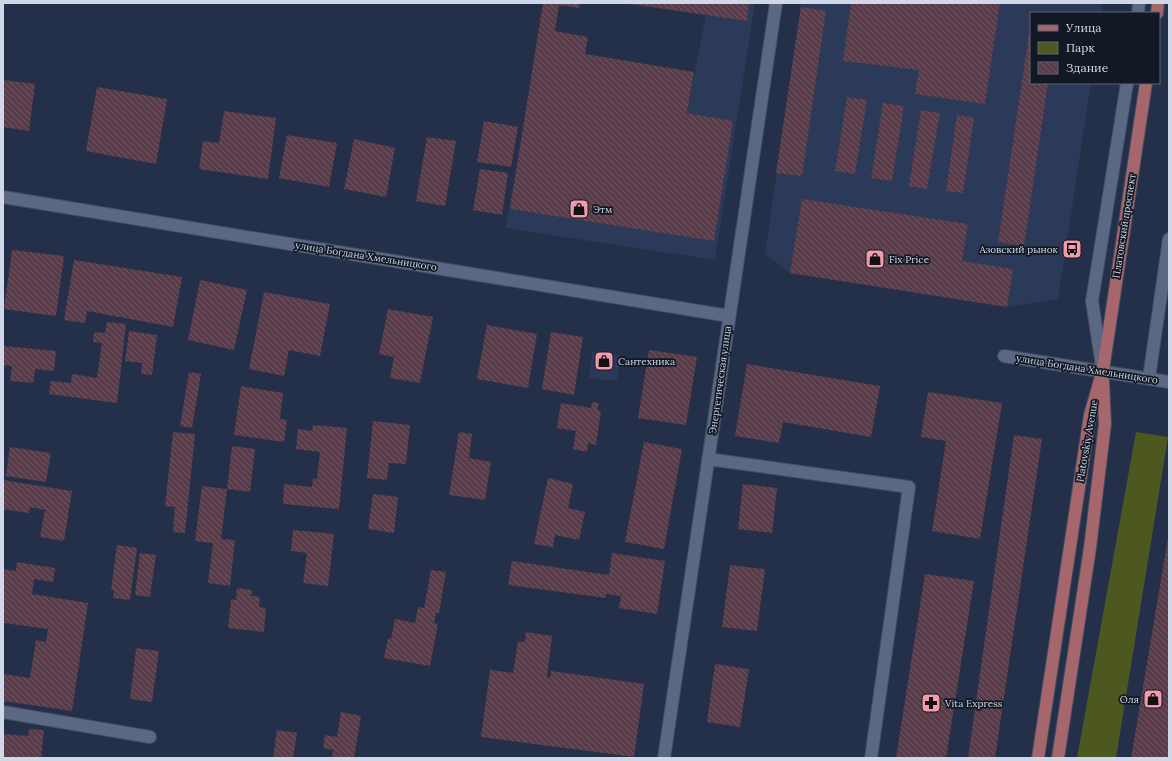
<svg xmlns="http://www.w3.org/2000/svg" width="1172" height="761" font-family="Lora,serif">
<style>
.built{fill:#2a3a58}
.green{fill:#4c5820}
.building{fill:url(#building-back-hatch)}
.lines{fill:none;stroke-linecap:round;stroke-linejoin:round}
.minor-casing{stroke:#434d63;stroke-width:14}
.major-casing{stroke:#434d63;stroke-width:14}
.minor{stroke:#5a6884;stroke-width:12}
.major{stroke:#a5676b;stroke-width:12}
.labels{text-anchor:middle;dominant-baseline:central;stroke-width:3.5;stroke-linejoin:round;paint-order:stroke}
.poi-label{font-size:10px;fill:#cfd7e8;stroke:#131924;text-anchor:start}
.street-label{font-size:10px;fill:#cfd7e8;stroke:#131924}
</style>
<defs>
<pattern id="building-back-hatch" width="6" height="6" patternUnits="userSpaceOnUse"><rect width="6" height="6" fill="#593b49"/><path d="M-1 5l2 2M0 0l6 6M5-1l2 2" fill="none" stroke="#705763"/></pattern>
</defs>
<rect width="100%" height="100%" fill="#243049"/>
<path class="built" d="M619,3H755L715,260L505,228L518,161L687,113L706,15Z
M801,3H1102L1101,13H1031V83H1091L1058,299L1007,307L790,273L765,254Z
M592,352L620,355L617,381L589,378Z"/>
<path class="green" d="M1136,432L1168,437L1116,758H1077Z"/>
<path class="building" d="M543,3H580L579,8L559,5L555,31L588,37L585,54L694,72L687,113L733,121L714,241L510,209Z
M626,3H749L747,21Z
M851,3H1000L985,104L915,94L919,70L843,61Z
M801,7L826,11L802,176L776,173Z
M1029,34H1031V83H1048L1024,246L998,242Z
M3,80L35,84L29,131L3,127Z
M97,87L167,99L156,164L86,151Z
M847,97L867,100L855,174L835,171Z
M883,103L904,106L892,181L871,178Z
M921,110L940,113L927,189L909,186Z
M224,111L276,118L268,179L199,169L203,141L219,143Z
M957,115L974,118L963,193L946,191Z
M484,121L518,127L511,167L477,162Z
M287,135L337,143L329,187L279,178Z
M427,137L456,141L445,206L416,201Z
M354,139L395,148L386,197L344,189Z
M480,169L508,173L502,215L473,210Z
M802,199L968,224L962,261L1013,269L1007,307L790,273Z
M12,250L64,256L56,316L4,309Z
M74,260L182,277L173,327L87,311L85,323L64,320Z
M200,280L247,290L234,350L188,340Z
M264,292L330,304L320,356L289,350L284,376L249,369Z
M388,309L433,317L420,383L390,378L394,357L379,354Z
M107,322L126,324L117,403L49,394L51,381L71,383L72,374L97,378L102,343L93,342L94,332L105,333Z
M487,325L537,334L528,388L477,379Z
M129,331L157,335L152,375L141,374L142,363L125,361Z
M551,332L583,337L574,395L542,389Z
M3,346L56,351L54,371L35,369L33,383L10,381L12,366L3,365Z
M649,350L697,357L686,425L638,418Z
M747,364L880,386L871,437L783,422L779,443L735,436Z
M189,372L201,374L192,428L180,426Z
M241,386L283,393L280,419L287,420L284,442L234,435Z
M928,392L1002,403L980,539L932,531L946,441L921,437Z
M592,402L599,403L597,410L601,411L596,445L588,443L587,452L573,449L576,431L557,428L561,403L591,408Z
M373,421L410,425L406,464L389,463L387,480L367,478Z
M313,425L347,428L339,509L283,504L284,484L312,487L313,478L317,479L320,452L296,449L298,429L312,431Z
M173,432L195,434L185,533L173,532L175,507L165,506Z
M459,432L472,434L469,458L491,462L485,500L449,495Z
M1014,435L1042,439L995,758H968Z
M644,442L682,449L664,549L625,542Z
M232,446L255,449L250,492L227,489Z
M10,447L51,453L46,482L6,476Z
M548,478L573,484L568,508L585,512L579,540L555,535L553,547L534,544Z
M3,480L72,491L64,541L40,537L45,510L30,507L29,513L3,509Z
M743,484L777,488L772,533L738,529Z
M202,486L227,489L221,539L235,540L230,586L208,583L213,543L195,541Z
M373,494L398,497L394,533L368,529Z
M293,530L334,534L328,586L303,583L307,553L291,551Z
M1168,538L1169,758H1131Z
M117,545L137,548L130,600L113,598L114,590H111Z
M140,553L156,555L150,597L135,595Z
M612,553L665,561L657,614L619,608L621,596L606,594V598L508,585L512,561L609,575Z
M17,562L55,568L53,582L34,579L32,594L88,603L72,711L3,701L4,674L30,678L36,640L46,642L48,629L4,623L3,626V569L16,571Z
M730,565L765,569L757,631L722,627Z
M431,570L446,572L439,613H436L434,623L438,624L430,666L384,658L388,638L391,639L395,619L415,623L418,607L424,608Z
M925,574L974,581L946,758H896Z
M237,588L252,590L251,596L260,597L259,607L266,608L264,632L228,628L231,599L236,600Z
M526,632L552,636L547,677L550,678L551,671L644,684L634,757L481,737L490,670L513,673L518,641L525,642Z
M136,648L159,651L152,702L130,699Z
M715,664L749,669L740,727L707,722Z
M341,712L361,716L354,758H332L333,750L323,748L325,735L337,737Z
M29,729L44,730L41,758H3V734L28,736Z
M277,730L297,733L293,758H273Z"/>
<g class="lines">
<defs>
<path id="minor" d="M1138,13L1139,3
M3,197L729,316
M1004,356L1169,382
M1102,366L1092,301L1127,83
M1149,378L1169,239
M708,459L909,487L871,758
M3,712L150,737
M664,758L776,3"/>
<path id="major" d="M1157,13L1158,3
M1038,758L1090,415L1103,370L1146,83
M1058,758L1090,548L1105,424L1103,381"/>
</defs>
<use href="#minor" class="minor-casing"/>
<use href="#major" class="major-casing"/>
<use href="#minor" class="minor"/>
<use href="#major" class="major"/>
</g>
<defs>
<symbol id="shop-square" viewBox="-11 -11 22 22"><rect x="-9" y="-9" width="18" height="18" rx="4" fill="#f39aab" stroke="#131924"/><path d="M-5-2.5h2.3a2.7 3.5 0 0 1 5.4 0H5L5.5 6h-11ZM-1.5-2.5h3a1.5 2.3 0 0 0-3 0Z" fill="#111"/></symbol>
<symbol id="bus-square" viewBox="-11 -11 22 22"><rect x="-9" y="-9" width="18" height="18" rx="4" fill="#f39aab" stroke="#131924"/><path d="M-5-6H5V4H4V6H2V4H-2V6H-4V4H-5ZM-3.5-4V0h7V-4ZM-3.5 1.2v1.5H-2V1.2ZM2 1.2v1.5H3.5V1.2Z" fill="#111"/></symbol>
<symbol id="pharmacy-square" viewBox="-11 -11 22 22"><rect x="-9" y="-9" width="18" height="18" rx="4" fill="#f39aab" stroke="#131924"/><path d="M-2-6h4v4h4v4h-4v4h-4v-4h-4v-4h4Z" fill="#111"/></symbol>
</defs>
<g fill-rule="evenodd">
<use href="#shop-square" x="568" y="198" width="22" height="22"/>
<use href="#bus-square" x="1061" y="238" width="22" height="22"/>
<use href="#shop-square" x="864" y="248" width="22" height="22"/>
<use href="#shop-square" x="593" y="350" width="22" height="22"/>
<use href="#shop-square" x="1142" y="688" width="22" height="22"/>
<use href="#pharmacy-square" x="920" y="692" width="22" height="22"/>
</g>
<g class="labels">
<g class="poi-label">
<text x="593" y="209">Этм</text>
<text x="1058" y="249" text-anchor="end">Азовский рынок</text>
<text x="889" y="259">Fix Price</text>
<text x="618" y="361">Сантехника</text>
<text x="1139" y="699" text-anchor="end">Оля</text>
<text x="945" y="703">Vita Express</text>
</g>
<g class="street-label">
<text transform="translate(1124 226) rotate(-81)">Платовский проспект</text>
<text transform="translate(366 256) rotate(9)">улица Богдана Хмельницкого</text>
<text transform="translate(1087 369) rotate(9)">улица Богдана Хмельницкого</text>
<text transform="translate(720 380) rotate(-82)">Энергетическая улица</text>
<text transform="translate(1087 441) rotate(-80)">Platovskiy Avenue</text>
</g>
</g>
<rect width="1172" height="761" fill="none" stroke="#cfd7e8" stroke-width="8"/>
<rect x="1030" y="12" width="130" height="72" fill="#131924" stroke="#5e6572"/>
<rect x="1038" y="25" width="20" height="6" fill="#a5676b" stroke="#5e6572"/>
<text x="1066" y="32" font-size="12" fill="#cfd7e8">Улица</text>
<rect x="1038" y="42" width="20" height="12" fill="#4c5820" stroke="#5e6572"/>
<text x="1066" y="52" font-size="12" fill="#cfd7e8">Парк</text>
<rect x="1038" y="62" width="20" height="12" fill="url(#building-back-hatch)" stroke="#5e6572"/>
<text x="1066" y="72" font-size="12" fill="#cfd7e8">Здание</text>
</svg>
